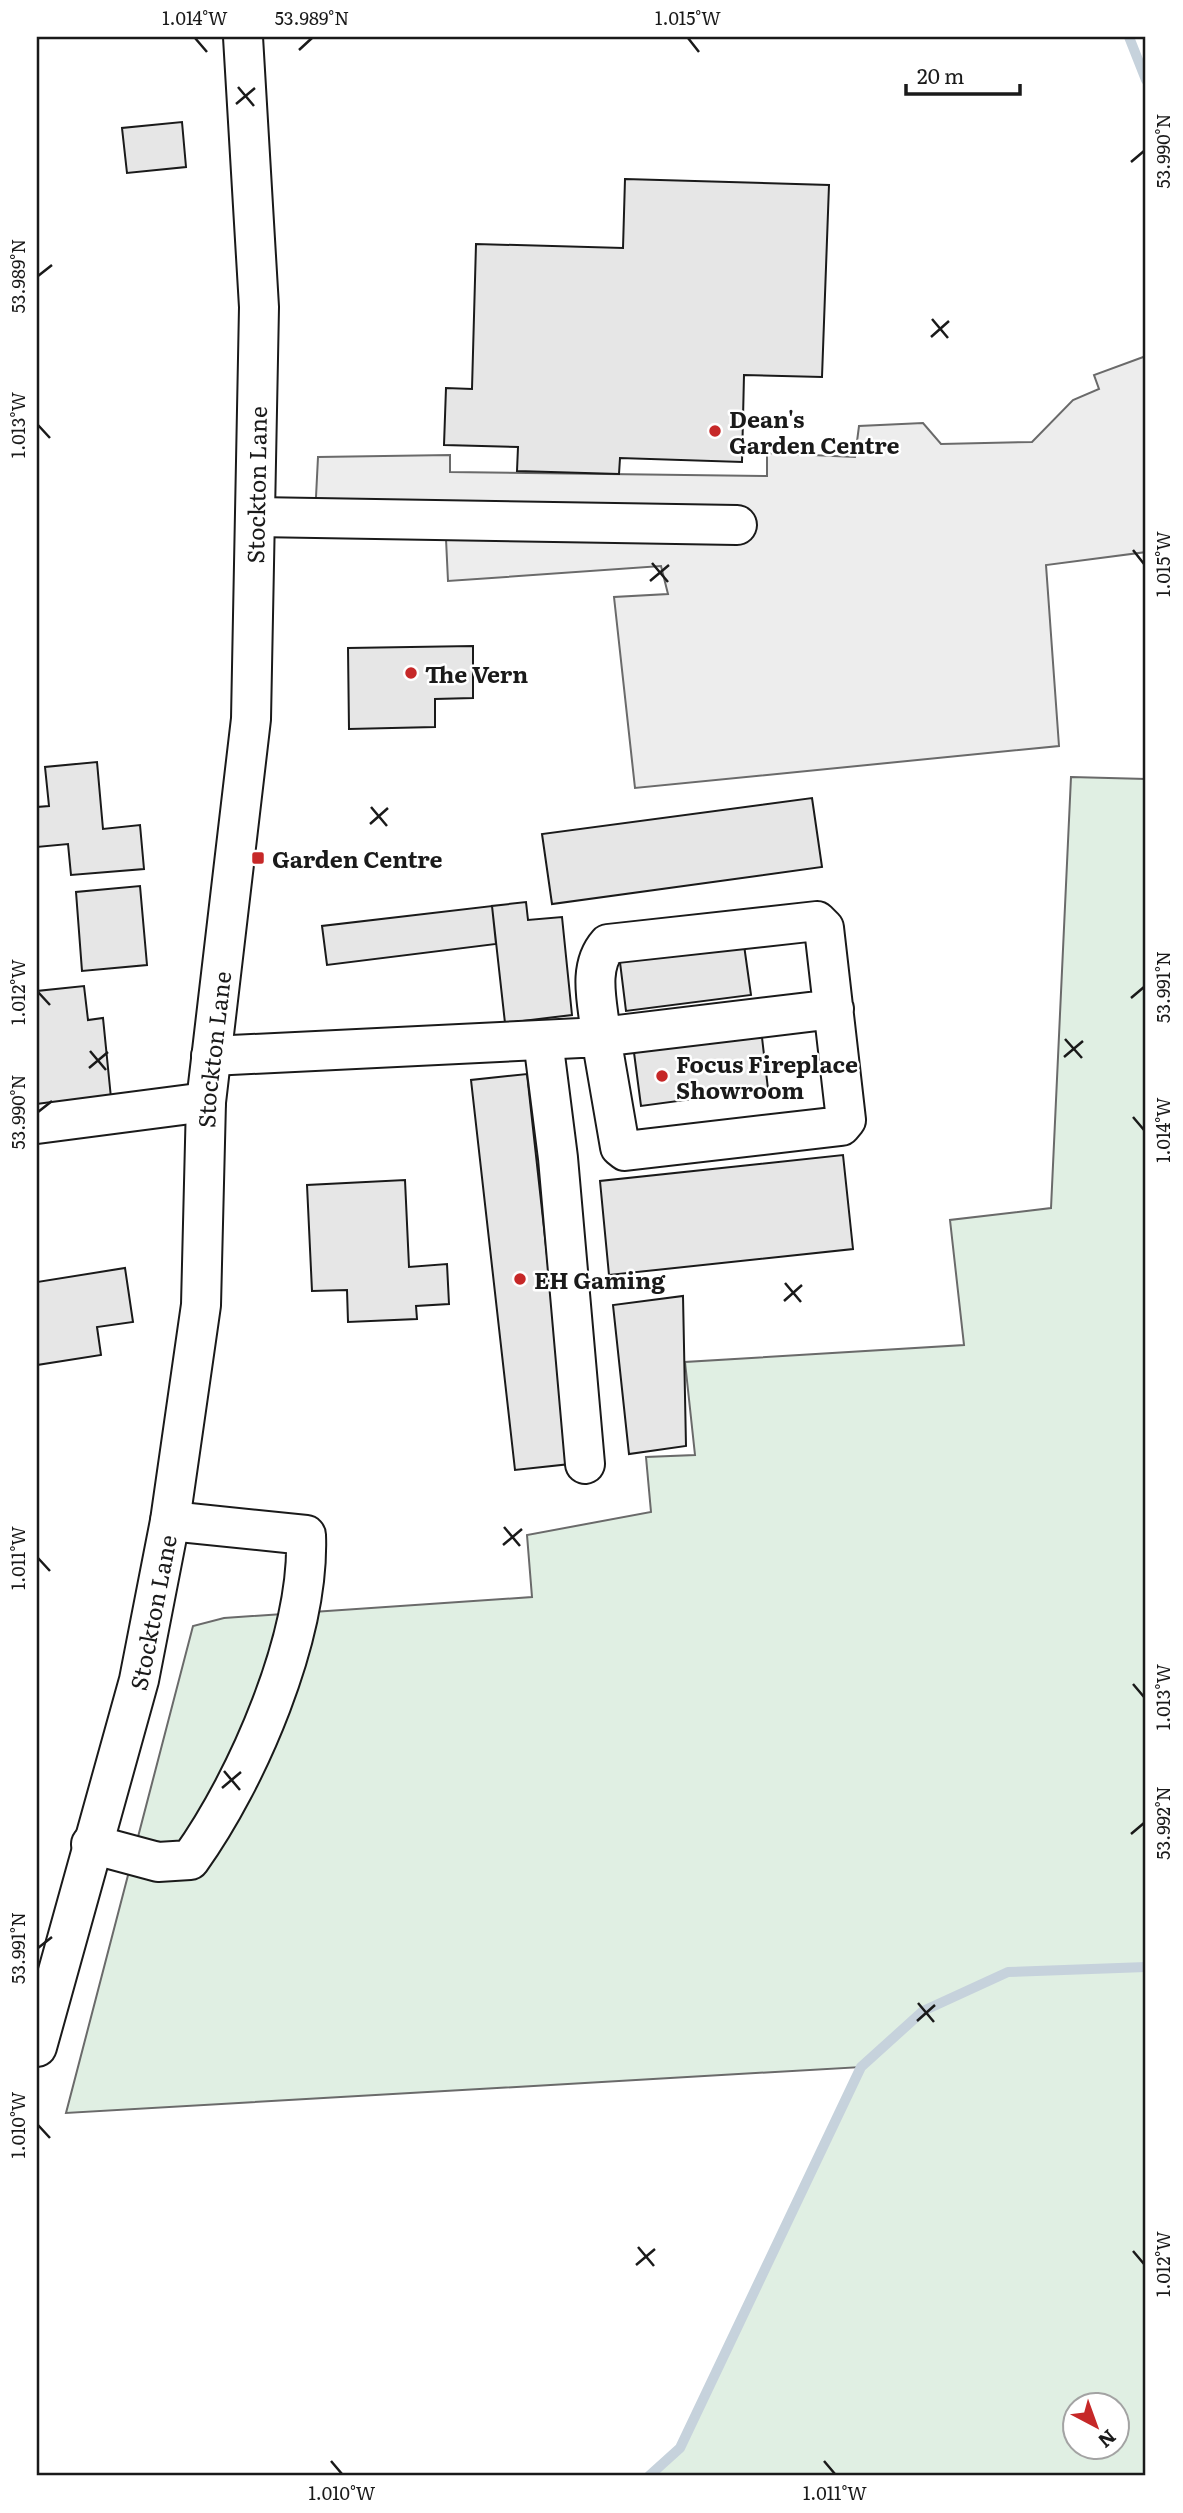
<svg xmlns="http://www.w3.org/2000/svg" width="1183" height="2513" font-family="Literata,serif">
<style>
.green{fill:#e0efe3;stroke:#6a6a6a;stroke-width:2;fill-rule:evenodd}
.parking{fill:#ededed;stroke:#6a6a6a;stroke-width:2}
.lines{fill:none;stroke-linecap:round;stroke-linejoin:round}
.stream{stroke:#c6d2dc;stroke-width:10}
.building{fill:#e6e6e6;stroke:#1a1a1a;stroke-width:2}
.minor-casing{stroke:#1a1a1a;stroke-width:42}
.minor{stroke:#fff;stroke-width:38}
.ticks{fill:none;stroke:#1a1a1a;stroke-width:2.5}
.poi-dot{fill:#c62828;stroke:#fff;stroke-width:2.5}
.labels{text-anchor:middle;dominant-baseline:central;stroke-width:5;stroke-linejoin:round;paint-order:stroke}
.poi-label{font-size:23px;font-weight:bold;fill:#1a1a1a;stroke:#fff;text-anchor:start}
.street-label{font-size:23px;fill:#1a1a1a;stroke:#fff}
.neatline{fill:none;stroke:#1a1a1a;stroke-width:2.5}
.ticks-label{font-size:18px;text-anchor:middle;fill:#1a1a1a}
</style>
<rect width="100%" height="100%" fill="#fff"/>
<path class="green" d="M1071,777L1146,779V2476H649L680,2448L861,2067L66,2113L193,1626L224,1618L532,1597L527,1535L651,1512L646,1457L695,1455L685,1362L964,1345L950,1220L1051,1208ZM1074,2404H1116V2446H1074Z"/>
<path class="parking" d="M1146,356V552L1046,565L1059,746L635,788L614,597L668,594L661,566L448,581L445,518L315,517L318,457L450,455V472L767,476V453L855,457L859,426L923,423L941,444L1032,442L1073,400L1099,389L1094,375Z"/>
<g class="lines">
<path class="stream" d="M1129,37L1146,80
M649,2476L680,2448L861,2067L923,2011L1008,1972L1146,1967"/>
</g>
<path class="building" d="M182,122L186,167L127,173L122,128Z
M625,179L829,185L822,377L744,375L742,462L620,458L619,474L517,471L518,447L444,445L446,388L472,389L476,244L623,248Z
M473,646V698L435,699V727L349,729L348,648Z
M97,762L103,829L140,825L144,869L71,875L68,844L37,847V807L49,806L45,767Z
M812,798L822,867L552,904L542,834Z
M140,886L147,965L82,971L76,892Z
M526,902L528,920L562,917L572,1015L505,1023L492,906Z
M492,906L496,944L327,965L322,926Z
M743,938L751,995L626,1011L619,954Z
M84,986L88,1020L103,1018L112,1108L37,1116V991Z
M761,1029L768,1089L641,1106L633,1045Z
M527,1074L570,1464L515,1470L471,1080Z
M843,1155L853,1249L609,1275L600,1181Z
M405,1180L409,1267L447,1264L449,1304L416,1306L417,1319L348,1322L347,1290L312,1291L307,1185Z
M125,1268L133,1322L97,1327L101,1355L37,1365V1282Z
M683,1296L686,1446L629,1454L613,1305Z"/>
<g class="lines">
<defs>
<g id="minor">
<path d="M256,517L737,525"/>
<path d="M543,1040L558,1158L585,1464"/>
<path d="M211,1056L601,1037C599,1007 586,969 608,944L817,921L824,928L846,1120L841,1126L625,1151L620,1147L601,1037L834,1009"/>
<path d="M37,1124L206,1102"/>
<path d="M91,1844L158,1862L190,1860C248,1779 310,1636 306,1535L170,1521"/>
<path id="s1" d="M37,2047L139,1680L170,1521L201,1305L206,1102L251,719L259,307L243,37"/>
</g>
</defs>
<use href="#minor" class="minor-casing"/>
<use href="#minor" class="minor"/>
</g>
<path class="ticks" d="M195,38L207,52M688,38L699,52M299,50L312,38M238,87L254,106M236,104L255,88M1131,162L1144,151M38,276L52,265M932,319L948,338M931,337L949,321M38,425L50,438M1133,550L1144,564M652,563L668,582M650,581L669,565M371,807L387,826M370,824L388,808M38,992L50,1005M1131,998L1144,987M1065,1039L1082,1058M90,1051L106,1070M1064,1057L1083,1041M89,1068L108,1052M38,1112L52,1101M1133,1117L1144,1130M785,1283L801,1302M784,1301L802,1285M504,1527L520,1546M503,1545L522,1529M38,1558L50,1571M1133,1684L1144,1697M224,1771L240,1790M222,1788L241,1772M1131,1834L1144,1823M38,1948L52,1937M918,2003L934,2022M917,2021L935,2005M38,2125L50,2138M638,2247L654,2266M1133,2251L1144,2264M636,2265L655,2249M331,2461L342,2474M824,2461L835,2474"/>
<g class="poi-dot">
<circle cx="715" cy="431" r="7"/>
<circle cx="411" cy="673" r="7"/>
<rect x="251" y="851" width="14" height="14" rx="3.5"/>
<circle cx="662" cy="1076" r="7"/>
<circle cx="520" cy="1279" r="7"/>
</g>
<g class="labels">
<g class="poi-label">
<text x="729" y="418">Dean's<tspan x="729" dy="26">Garden Centre</tspan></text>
<text x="425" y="673">The Vern</text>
<text x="272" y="858">Garden Centre</text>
<text x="676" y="1063">Focus Fireplace<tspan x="676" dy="26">Showroom</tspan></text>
<text x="534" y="1279">EH Gaming</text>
</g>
<g class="street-label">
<text stroke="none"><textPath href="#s1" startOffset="1584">Stockton Lane</textPath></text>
<text stroke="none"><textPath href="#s1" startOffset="1017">Stockton Lane</textPath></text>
<text stroke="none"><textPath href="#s1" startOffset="450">Stockton Lane</textPath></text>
</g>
</g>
<rect width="1183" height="2513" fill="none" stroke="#ffffff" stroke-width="77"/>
<g transform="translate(1096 2426) rotate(139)"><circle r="33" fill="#ffffff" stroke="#a3a3a3" stroke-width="2"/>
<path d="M0-5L12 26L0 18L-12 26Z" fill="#c62828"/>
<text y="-10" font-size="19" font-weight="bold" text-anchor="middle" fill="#1a1a1a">N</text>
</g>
<path d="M906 84v10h114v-10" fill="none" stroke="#1a1a1a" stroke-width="3.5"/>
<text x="917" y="84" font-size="21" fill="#1a1a1a" stroke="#ffffff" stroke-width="5" paint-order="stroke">20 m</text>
<rect x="38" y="38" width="1106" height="2436" class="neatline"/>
<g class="ticks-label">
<text x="195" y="25">1.014°W</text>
<text x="312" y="25">53.989°N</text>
<text x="688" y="25">1.015°W</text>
<text transform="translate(1164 151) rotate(-90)" y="6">53.990°N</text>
<text transform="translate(19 276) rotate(-90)" y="6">53.989°N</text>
<text transform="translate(19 425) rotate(-90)" y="6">1.013°W</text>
<text transform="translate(1164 564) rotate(-90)" y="6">1.015°W</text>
<text transform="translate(1164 987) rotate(-90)" y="6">53.991°N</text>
<text transform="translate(19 992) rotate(-90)" y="6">1.012°W</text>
<text transform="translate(19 1112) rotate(-90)" y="6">53.990°N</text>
<text transform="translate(1164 1130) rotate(-90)" y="6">1.014°W</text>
<text transform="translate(19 1558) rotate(-90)" y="6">1.011°W</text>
<text transform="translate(1164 1697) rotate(-90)" y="6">1.013°W</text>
<text transform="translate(1164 1823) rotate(-90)" y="6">53.992°N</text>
<text transform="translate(19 1948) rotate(-90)" y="6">53.991°N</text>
<text transform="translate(19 2125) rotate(-90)" y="6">1.010°W</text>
<text transform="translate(1164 2264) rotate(-90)" y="6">1.012°W</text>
<text x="342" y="2500">1.010°W</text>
<text x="835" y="2500">1.011°W</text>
</g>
</svg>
